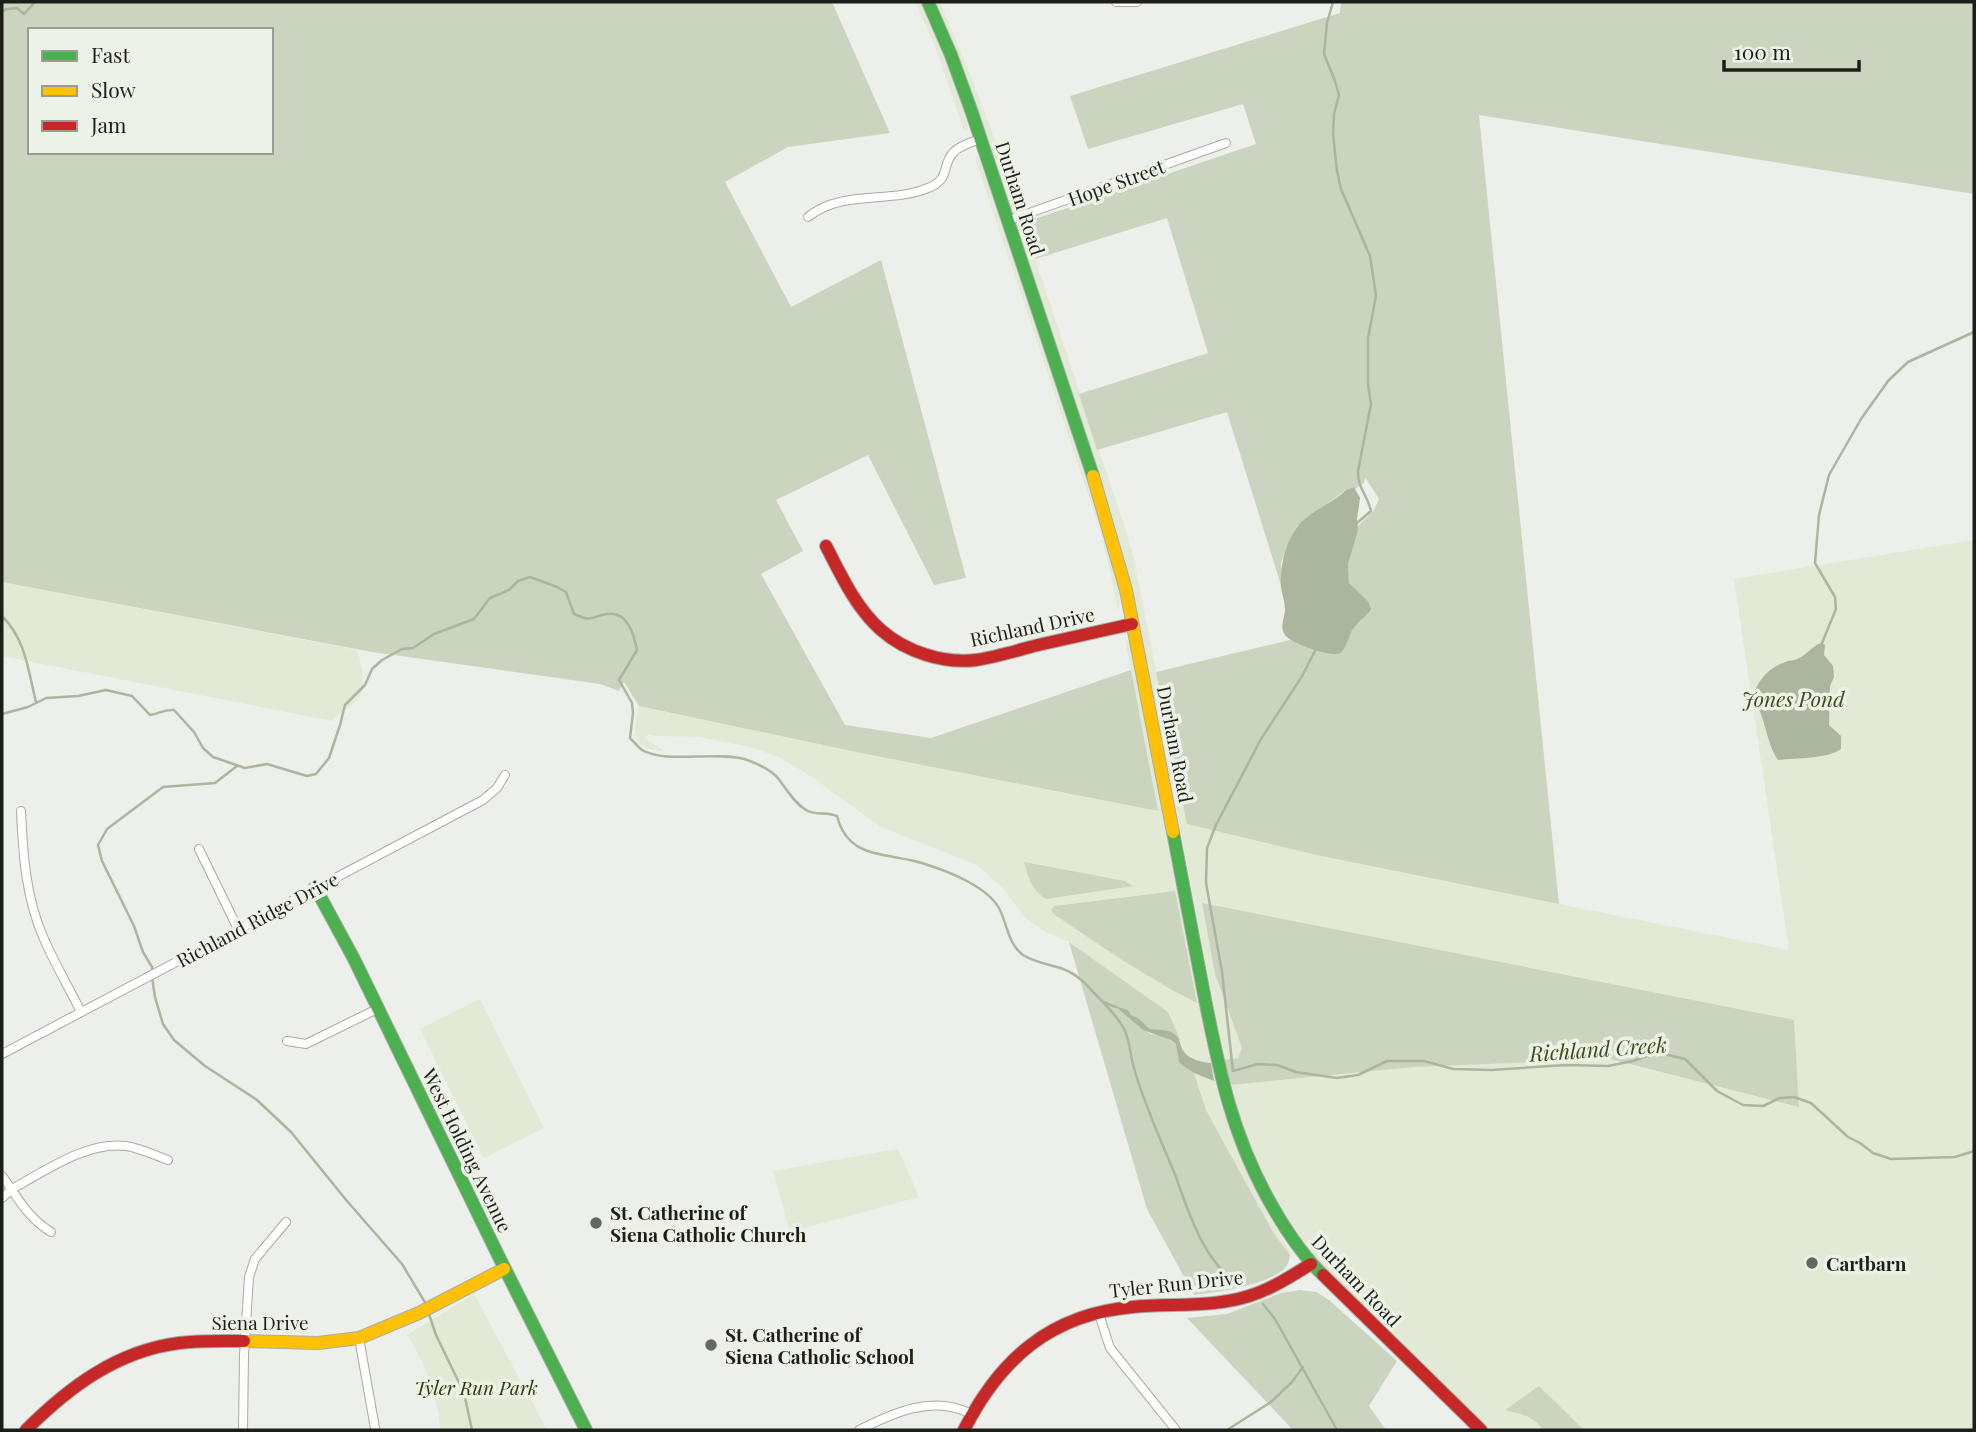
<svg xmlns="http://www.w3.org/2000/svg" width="1976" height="1432" font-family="'Playfair Display',serif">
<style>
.green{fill:#e2ead6;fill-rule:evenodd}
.forest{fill:#cbd4bf;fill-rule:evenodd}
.water{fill:#acb59d}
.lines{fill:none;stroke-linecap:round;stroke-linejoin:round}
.stream{stroke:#acb59d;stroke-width:2.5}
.street-casing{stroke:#a9aba7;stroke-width:10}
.fast-casing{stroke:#a9aba7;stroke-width:14}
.slow-casing{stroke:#a9aba7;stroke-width:14}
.jam-casing{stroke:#a9aba7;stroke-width:14}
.street{stroke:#fcfdfc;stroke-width:8}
.fast{stroke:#4caf50;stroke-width:12}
.slow{stroke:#ffc107;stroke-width:12}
.jam{stroke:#c62828;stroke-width:12}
.poi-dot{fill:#656763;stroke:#edf2e7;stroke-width:2.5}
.labels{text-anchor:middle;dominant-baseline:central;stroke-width:7;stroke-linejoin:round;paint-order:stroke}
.street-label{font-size:19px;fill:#1c1e1a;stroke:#edf2e7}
.poi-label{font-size:19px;font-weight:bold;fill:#1c1e1a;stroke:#edf2e7;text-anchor:start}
.park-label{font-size:19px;font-style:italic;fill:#2d3d06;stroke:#edf2e7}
.water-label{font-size:21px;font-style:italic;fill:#3c4c18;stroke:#edf2e7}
</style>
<rect width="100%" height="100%" fill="#edefea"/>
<path class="green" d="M915,2H923L953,77L969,130L964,131L935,46Z
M934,2H940C970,72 997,141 1020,214L1013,212L988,140Z
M978,156L1023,280L1102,521L1118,577L1120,593L1118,612L1109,566L1098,524L975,158Z
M1023,223L1127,534L1134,560L1187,824L1559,904L1789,950L1734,579L1974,540V1430H1584L1539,1386L1506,1410C1522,1414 1534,1417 1543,1430H1489C1456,1398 1422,1366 1389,1334C1341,1288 1293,1241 1263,1181C1248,1151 1238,1119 1230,1085L1415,1067L1610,1059L1798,1107L1794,1020L1215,974L1242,1048L1238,1058L1224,1060L1179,821L1125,564L1112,515L1017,228L1019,225Z
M2,582L357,650C362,666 368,691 354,703C346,710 339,712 332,721L2,656Z
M1124,634L1131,647L1203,1006L1253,1184L1269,1216L1290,1251V1255L1273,1232L1206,1110L1194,1073L1214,1080L1207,1064L1186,1055L1183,1051L1181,1041L1168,1012L1069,942L1044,931L1023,916L1003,888L977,865L881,827L812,777L779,757L750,747L700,737L657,736L648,734L645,738L664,751C631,750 632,732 639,706L861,753L1157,811ZM1175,891L1106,949L1055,915L1051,911L1054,906Z
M480,999L544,1128L484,1158L420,1029Z
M898,1149L919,1197L790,1232L773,1171Z
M474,1294L547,1430H440C439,1400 424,1360 407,1335Z"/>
<path class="forest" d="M2,2H832L890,133L788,147L725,182L791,307L881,260L966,578L934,585L868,455L776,500L803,551L761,574L845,725L931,738L1131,670L1158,811L861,753L639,706L624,682L619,691L600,684L372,652L2,582ZM30,30H271V152H30Z
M1341,2H1974V194L1479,115L1559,904L1317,855L1187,824L1156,672L1290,640L1316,650L1344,649L1353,628L1368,614V601L1349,583L1348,564L1358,526L1374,510L1379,499L1365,477L1364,483L1355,489L1353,487L1346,490L1297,526L1281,562V585L1227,412L1097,450L1079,394L1208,353L1167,218L1035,259L1023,223L1256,144L1243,104L1088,149L1070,96L1340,13Z
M1024,862L1125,881L1133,886L1046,899C1032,891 1028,877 1024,862Z
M1175,891L1197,1003C1147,978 1101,946 1055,915L1051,911L1054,906Z
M1202,903L1794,1020L1799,1107L1610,1059L1415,1067L1230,1085L1224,1060L1238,1058L1242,1048L1215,974Z
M1069,942L1168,1012L1181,1041C1170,1029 1164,1031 1150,1029L1138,1018L1131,1015L1138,1026L1151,1034L1164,1036L1176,1044L1183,1066L1194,1073L1206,1110L1273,1232L1290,1255C1289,1258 1289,1263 1287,1265C1276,1284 1215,1293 1194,1295L1147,1209Z
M1300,1290L1316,1292L1329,1300L1397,1361L1369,1406L1386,1430H1293L1187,1318L1227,1314L1281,1293Z
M1539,1386L1584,1430H1543C1533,1416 1521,1414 1505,1410Z"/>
<path class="water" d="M1354,487L1360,498L1357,519L1358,530L1348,564L1349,583L1368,601L1371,609C1367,617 1358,621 1353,629C1349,635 1347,648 1340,653C1332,658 1290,643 1285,635C1279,626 1285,618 1285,609C1285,602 1282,594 1281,587C1279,568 1286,541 1298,526C1310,511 1332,504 1346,490Z
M1818,644L1822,643L1825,645L1824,655L1833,666L1834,677L1830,686L1829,725L1841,736V749C1828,759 1795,758 1778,760C1765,741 1766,715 1752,697C1759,679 1769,667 1788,661C1792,660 1796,660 1799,658C1806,655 1811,648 1818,644Z
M1115,1006L1128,1010L1131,1015L1138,1018L1150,1029C1157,1030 1166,1029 1173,1033C1182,1039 1179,1045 1184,1052C1189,1059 1204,1063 1211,1063L1214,1081L1194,1073L1183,1066L1179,1062L1176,1044L1171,1040L1143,1030Z"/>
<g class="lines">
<path class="stream" d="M1333,2L1327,23L1324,54L1335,81L1339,95L1334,114L1333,134L1337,171L1341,189L1370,256L1376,296L1368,338V384L1371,404L1358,471C1357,487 1368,496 1371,511L1357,523
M2,12L6,9L17,8L24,14L35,2
M2,616C26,640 28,670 36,702
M1822,643L1836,609L1835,597L1815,563L1819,515L1829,475L1861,419L1888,381L1908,362L1974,332
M1316,649L1301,678L1261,739L1216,825L1207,848L1206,883L1222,972L1233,1071L1258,1064L1277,1065L1296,1072L1337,1078L1358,1075L1387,1061H1424L1453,1069L1492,1070L1566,1065L1608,1066L1633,1061L1647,1056L1664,1054L1685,1059L1717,1091L1743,1105L1763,1106L1780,1098L1794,1097L1811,1103L1848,1137L1860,1143L1873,1153L1891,1159L1955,1157L1974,1151
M2,714L28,707L46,698L78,696L106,690L132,696L150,715C159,714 164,709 174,710L194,732L203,748L213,757L245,768L267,764L307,776L316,774L329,758L340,725L345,705L365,685L372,669L382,660L402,649L413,648L434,634L474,619L490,598L509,590L518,581L530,577L557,587L566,592L574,614C593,623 591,616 607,614C628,611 634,635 637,650L619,680L632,703L633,713L630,738C634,742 638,747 642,750C665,764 716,751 744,759C756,763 768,768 777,777C786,788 793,802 806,810C815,816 827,811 837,816C849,863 892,851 928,865C950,872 987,887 999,908C1007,923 1008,944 1023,955C1036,963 1049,964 1063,969C1077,974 1086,984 1096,995C1105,1004 1117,1016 1123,1027C1130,1039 1130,1055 1134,1068C1144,1104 1160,1138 1174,1172C1189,1212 1202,1260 1239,1285
M237,766L215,783L163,787L107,829L98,845L102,861L134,926L143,952L152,967V977L155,997L163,1024L174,1040L205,1066L257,1100L291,1132L347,1201L402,1264L426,1304
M1103,1002L1116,1007
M1263,1304L1275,1319L1337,1430
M429,1314L436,1335L464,1393L472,1430
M1227,1430L1271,1402L1292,1382L1303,1367"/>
<defs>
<path id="street" d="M1116,2H1137
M808,217C843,189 889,204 928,188C950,180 942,166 952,154C958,146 972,142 981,139
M1007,221L1226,143
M21,811C23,855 26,899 44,939C55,964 69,988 81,1012
M199,849L238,929
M287,1041L306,1044L377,1009
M2,1054L483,800L497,788L505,775
M2,1176C19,1199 26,1216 51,1232
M2,1198L12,1189C45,1171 87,1141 126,1146C140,1148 154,1155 168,1160
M1098,1311L1110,1348L1176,1430
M359,1338L375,1428
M243,1430L244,1355L249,1277L255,1259L286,1222
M859,1430C893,1413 933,1394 971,1414"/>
<path id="fast" d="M928,2L951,55L971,110L1093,476
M1173,832C1183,884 1193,937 1203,989C1219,1071 1232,1138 1275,1211C1289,1235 1303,1256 1323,1275
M315,887L354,959L500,1259L586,1430"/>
<path id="slow" d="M1093,476L1126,590L1173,832
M244,1341L318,1343L359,1338L419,1313L504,1269"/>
<path id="jam" d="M826,546C841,575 856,608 881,630C906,652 944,664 976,660C997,657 1018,650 1038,645C1070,638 1101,631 1132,624
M1323,1275L1481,1430
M26,1430C69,1387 117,1351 179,1343C200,1340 222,1341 244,1341
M964,1430C1000,1359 1051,1314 1133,1307C1172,1303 1211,1308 1249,1296C1272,1289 1291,1276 1311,1264"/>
</defs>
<use href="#street" class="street-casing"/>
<use href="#fast" class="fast-casing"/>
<use href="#slow" class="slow-casing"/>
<use href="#jam" class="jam-casing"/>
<use href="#street" class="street"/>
<use href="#fast" class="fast"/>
<use href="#slow" class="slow"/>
<use href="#jam" class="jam"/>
</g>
<g class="poi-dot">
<circle cx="596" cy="1223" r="7"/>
<circle cx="1812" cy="1263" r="7"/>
<circle cx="711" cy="1345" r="7"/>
</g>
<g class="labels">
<g class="street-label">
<text transform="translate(1116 182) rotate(-20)">Hope Street</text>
<text transform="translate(1021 198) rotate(72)">Durham Road</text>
<text transform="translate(1032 626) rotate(-12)">Richland Drive</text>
<text transform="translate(1176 744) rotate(79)">Durham Road</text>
<text transform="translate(257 919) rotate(-28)">Richland Ridge Drive</text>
<text transform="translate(468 1150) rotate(64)">West Holding Avenue</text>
<text transform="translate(1357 1280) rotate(46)">Durham Road</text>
<text transform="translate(1176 1283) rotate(-6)">Tyler Run Drive</text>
<text x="260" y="1322">Siena Drive</text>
</g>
<g class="poi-label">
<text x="610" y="1212">St. Catherine of<tspan x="610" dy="22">Siena Catholic Church</tspan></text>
<text x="1826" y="1263">Cartbarn</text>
<text x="725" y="1334">St. Catherine of<tspan x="725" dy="22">Siena Catholic School</tspan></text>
</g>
<g class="park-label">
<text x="476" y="1387">Tyler Run Park</text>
</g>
<g class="water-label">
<text x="1793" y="698">Jones Pond</text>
<text transform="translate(1598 1048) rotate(-4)">Richland Creek</text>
</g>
</g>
<rect width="1976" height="1432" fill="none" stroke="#1c1e1a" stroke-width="7"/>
<rect x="28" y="28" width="245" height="126" fill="#edf2e7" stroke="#999d95" stroke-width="2"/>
<rect x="42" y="51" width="35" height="10" fill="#4caf50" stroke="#999d95" stroke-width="2"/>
<text x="91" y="63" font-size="21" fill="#1c1e1a">Fast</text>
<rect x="42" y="86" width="35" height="10" fill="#ffc107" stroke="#999d95" stroke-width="2"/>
<text x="91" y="98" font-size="21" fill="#1c1e1a">Slow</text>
<rect x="42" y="121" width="35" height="10" fill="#c62828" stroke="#999d95" stroke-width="2"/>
<text x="91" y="133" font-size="21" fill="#1c1e1a">Jam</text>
<path d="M1724 60v10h135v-10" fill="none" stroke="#1c1e1a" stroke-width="3.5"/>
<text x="1734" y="60" font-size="21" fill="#1c1e1a" stroke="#edf2e7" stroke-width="5" paint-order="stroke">100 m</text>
</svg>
